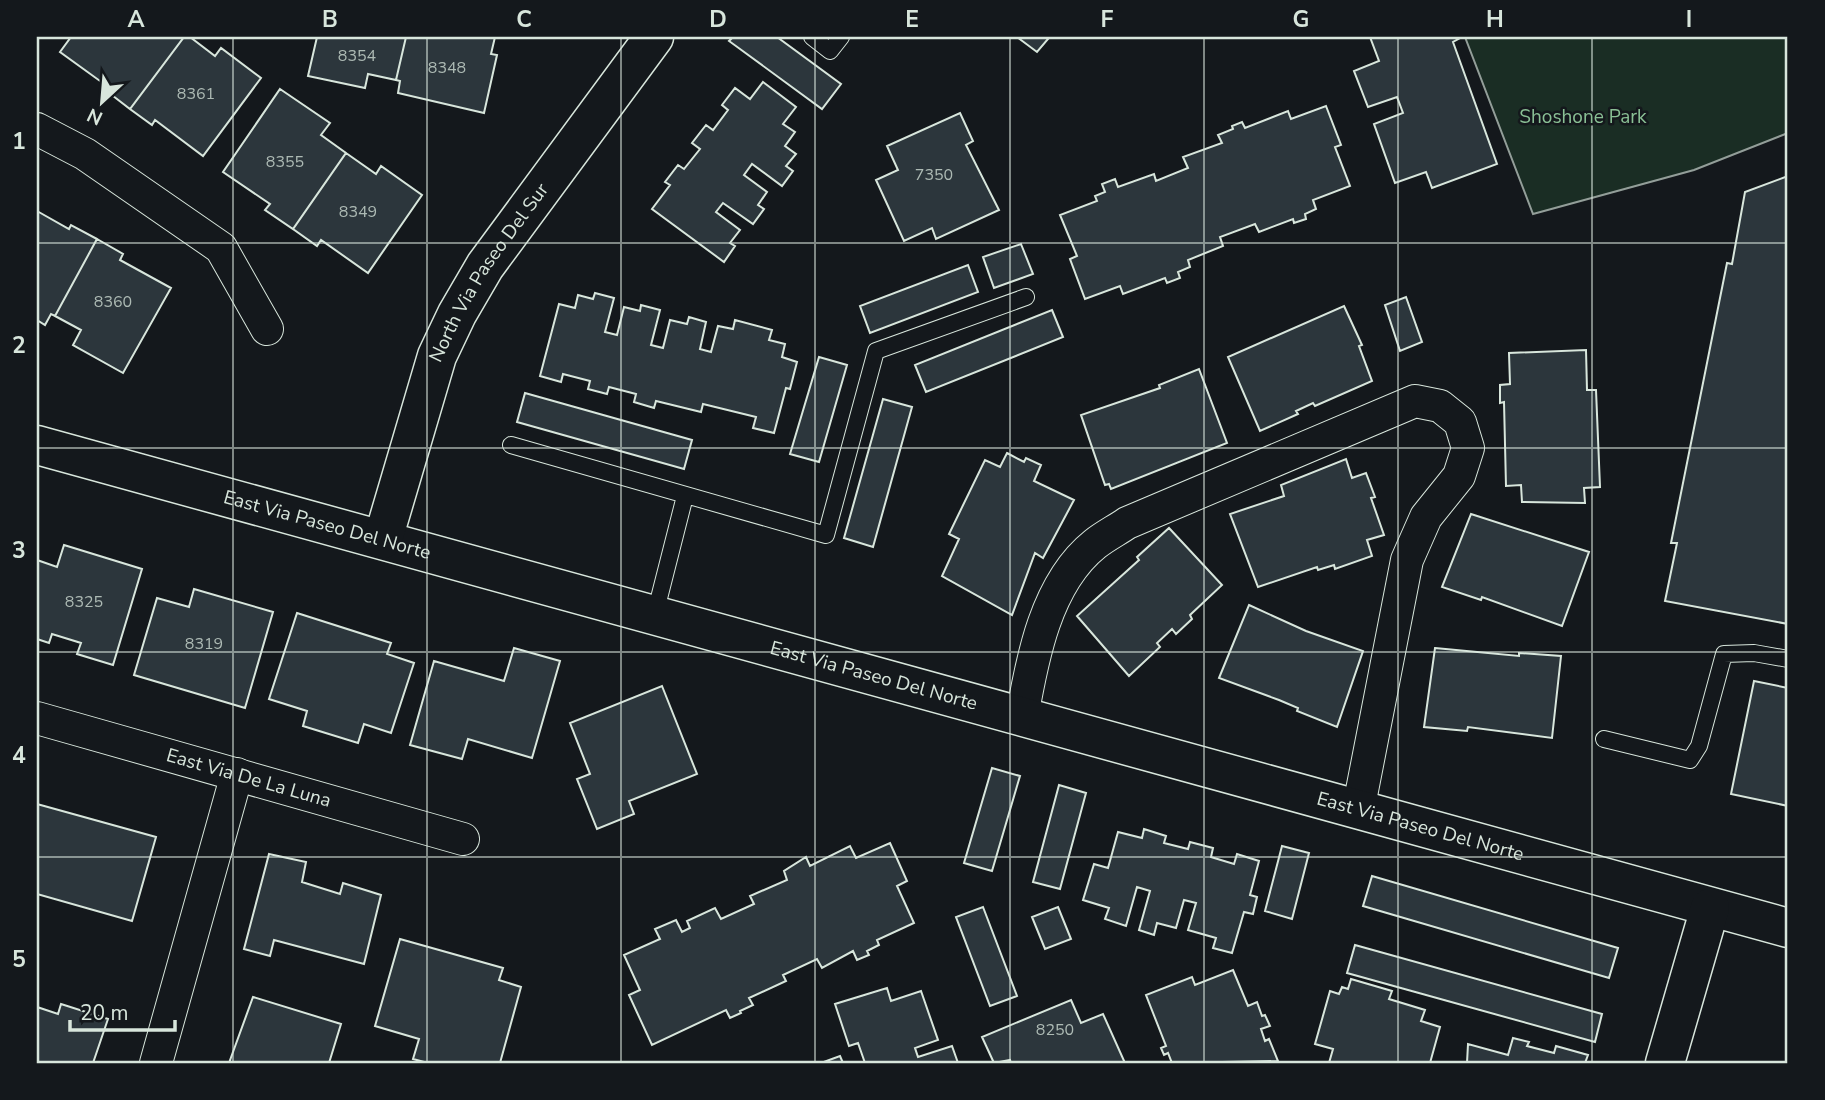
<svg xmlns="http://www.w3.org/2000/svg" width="1825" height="1100" font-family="'Nunito Sans',sans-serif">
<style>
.green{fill:#1a2d24;stroke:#939e99;stroke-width:2}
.building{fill:#2c363c;stroke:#d8e6dc;stroke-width:2}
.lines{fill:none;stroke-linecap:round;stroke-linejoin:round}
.lane-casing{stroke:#d8e6dc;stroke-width:18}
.street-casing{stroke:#d8e6dc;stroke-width:34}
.secondary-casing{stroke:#d8e6dc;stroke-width:41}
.lane{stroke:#14181c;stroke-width:16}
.street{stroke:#14181c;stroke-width:32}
.secondary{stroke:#14181c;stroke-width:38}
.grid{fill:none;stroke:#d8e6dc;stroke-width:2;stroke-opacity:0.55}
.labels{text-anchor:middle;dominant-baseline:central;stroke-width:5;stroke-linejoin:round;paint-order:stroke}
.number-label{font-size:16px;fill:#adbab4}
.park-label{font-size:19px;fill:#8ac095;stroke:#14181c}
.street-label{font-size:19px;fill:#d8e6dc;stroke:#14181c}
.neatline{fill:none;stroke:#d8e6dc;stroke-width:2.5}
.grid-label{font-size:23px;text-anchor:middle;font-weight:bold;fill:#d8e6dc}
</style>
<rect width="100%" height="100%" fill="#14181c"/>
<path class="green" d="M1465,37H1788V133L1694,170L1533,214Z"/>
<path class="building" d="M71,37H184L130,109L104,89L107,86L60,52Z
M184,37H190L215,56L221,48L261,78L203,156L155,120L152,125L130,109Z
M317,37H406L396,80L368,74L365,88L308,76Z
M406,37H495L491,54L497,55L484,113L398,93L400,81L396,80Z
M733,37H777L841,84L822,109L729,41Z
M1017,37H1045L1048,39L1037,52Z
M1370,37H1462L1453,42L1497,164L1432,188L1426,172L1395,183L1374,124L1403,113L1397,97L1368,107L1354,71L1379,61Z
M763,82L796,107L783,124L795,132L785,146L796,154L786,166L793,171L782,186L752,164L744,175L767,192L758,205L764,209L753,224L723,203L716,212L740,230L730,243L735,246L724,262L652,209L670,185L665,182L678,165L684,169L700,149L692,143L706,125L713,130L728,110L722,105L735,88L750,99Z
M280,89L330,123L321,135L346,153L293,229L265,210L270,204L223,172Z
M1326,106L1341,145L1335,147L1350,186L1313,200L1316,209L1305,214L1306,219L1294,223L1293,219L1259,232L1255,224L1220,237L1223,246L1188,260L1190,267L1178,272L1180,278L1167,283L1165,278L1123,294L1120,286L1085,299L1070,259L1077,256L1060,215L1097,201L1095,196L1105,192L1102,184L1115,179L1118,187L1154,174L1156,181L1188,168L1183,157L1222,143L1218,135L1233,129L1232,126L1242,122L1245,128L1288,111L1291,119Z
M960,113L973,141L966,145L999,210L936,239L932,228L904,241L876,180L898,170L887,146Z
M346,153L376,174L381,166L422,195L368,273L321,240L317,246L293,229Z
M1788,176V624L1665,601L1677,543H1671L1727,263L1732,264L1745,192Z
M37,211L69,229L71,225L97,239L55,316L51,314L45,325L37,320Z
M97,239L123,254L120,260L171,288L123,373L73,345L81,330L55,316Z
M1021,244L1033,274L994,288L983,257Z
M968,265L978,292L870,333L860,306Z
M595,293L614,298L605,332L617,335L624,307L640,311L641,305L660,310L651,345L663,348L670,320L687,324L689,317L706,322L700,349L711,352L718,326L733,329L735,320L772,330L769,340L785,344L782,357L797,362L790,389L786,388L774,433L753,428L756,417L703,404L701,412L656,401L654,408L634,402L636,394L609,387L607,394L588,389L590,381L563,374L561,382L540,376L559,304L575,308L578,295L593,299Z
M1406,297L1422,342L1400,351L1385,305Z
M1344,306L1362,345L1359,346L1372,381L1315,406L1313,403L1296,411L1298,414L1260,431L1228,357Z
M1052,310L1063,337L926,392L915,365Z
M1586,350L1587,390H1596L1600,487L1584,488L1585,503L1522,502L1521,485L1506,486L1504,402L1500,403V385L1510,384L1509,353Z
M819,357L847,365L819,462L790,454Z
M1199,369L1227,443L1111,489L1109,484L1105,485L1081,415L1160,388L1159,385Z
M525,393L692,440L684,469L517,422Z
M883,399L912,407L873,547L844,538Z
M1007,453L1024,462L1026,458L1041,465L1034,481L1074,500L1043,558L1035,553L1012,615L942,576L959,539L949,534L985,460L1000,467Z
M1346,459L1352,478L1366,473L1375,497L1371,498L1384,535L1367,540L1372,556L1335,569L1334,565L1318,570L1317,567L1258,587L1230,514L1284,496L1281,485Z
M1471,514L1589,552L1562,626L1482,597L1481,600L1442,587Z
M1169,528L1222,585L1190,615L1192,619L1176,634L1172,629L1157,643L1160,647L1129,676L1077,616L1139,560L1137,557Z
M64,545L142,569L113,665L77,654L81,643L52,634L49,643L37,639V560L57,567Z
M194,589L273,612L245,708L134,675L157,598L189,607Z
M1249,605L1306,631L1363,651L1337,727L1297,711L1298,708L1279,700L1219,678Z
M297,613L391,643L387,654L414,663L391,733L364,724L358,743L303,726L307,711L269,699Z
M514,648L560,661L532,758L468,739L462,759L410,745L434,661L504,681Z
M1435,648L1519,656V653L1561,656L1552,738L1468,727L1467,731L1424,727Z
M1754,681L1788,688V806L1731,794Z
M662,686L697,774L629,801L634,814L597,829L577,779L590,774L570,723Z
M992,768L1020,776L992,871L964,863Z
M1059,785L1086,793L1060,889L1033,882Z
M37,804L156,837L132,921L37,894Z
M1144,829L1166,836L1164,843L1188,849L1190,842L1213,848L1211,857L1234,864L1237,854L1259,861L1250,895L1257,897L1253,914L1244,912L1232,953L1213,948L1216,938L1188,930L1196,903L1184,900L1176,928L1157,923L1154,935L1139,930L1150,891L1137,887L1126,926L1105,919L1109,908L1083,900L1094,864L1108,868L1118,832L1142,838Z
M890,843L907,881L897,886L914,923L877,940L879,945L867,951L869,955L857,960L853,951L822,968L817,959L783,975L786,981L749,998L753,1005L740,1011L741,1013L730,1018L726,1010L652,1045L629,995L640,990L624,955L660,939L655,929L676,920L682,932L690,928L687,921L715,908L721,919L754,904L750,896L787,880L784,871L806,857L810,866L850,846L856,858Z
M1282,846L1309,853L1292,919L1265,911Z
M269,854L306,862L302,882L340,894L343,883L381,895L364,964L274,940L270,956L244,949Z
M1372,876L1618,948L1609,978L1363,906Z
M983,907L1017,996L990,1006L956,917Z
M1058,907L1071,939L1045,949L1032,917Z
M400,939L503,968L499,980L521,987L500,1063H428L413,1059L419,1039L375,1026Z
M1355,945L1602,1014L1595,1042L1347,973Z
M1233,970L1248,1006L1257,1002L1262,1016L1265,1015L1270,1026L1261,1029L1265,1041L1269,1039L1278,1061L1172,1063L1168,1053L1164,1055L1161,1048L1166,1046L1146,995L1192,977L1195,985Z
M1351,979L1392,991L1389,999L1425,1010L1421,1021L1440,1027L1430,1063H1329L1333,1049L1315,1044L1330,991L1339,994L1342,987L1348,989Z
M887,988L891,1001L921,991L938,1040L915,1048L918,1057L952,1046L958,1063H865L858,1043L849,1046L835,1004Z
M253,997L341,1024L329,1063H229Z
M1071,1000L1081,1023L1103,1014L1125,1063H1011L1010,1060L994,1063L982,1037Z
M61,1004L108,1019L93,1063H37V1007L58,1014Z
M1513,1038L1529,1042L1527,1046L1554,1053L1556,1046L1588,1055L1585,1063H1467L1468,1044L1508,1055Z
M840,1056L843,1063H821Z"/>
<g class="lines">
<defs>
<path id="lane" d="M812,37L830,51L841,37
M511,445L826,535L876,351L1026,297
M655,614L685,496
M1604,739L1690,760L1699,746L1724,654L1754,653L1788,659"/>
<g id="street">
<path d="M37,129L85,154L221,248L267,329"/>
<path d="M1022,717C1032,659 1046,583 1095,544C1105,536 1117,530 1127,523L1415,401L1440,406L1460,422L1468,448L1459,476L1426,517L1407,560L1358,811"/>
<path id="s1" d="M37,718L463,839"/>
<path d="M156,1063L237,774"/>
</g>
<g id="secondary">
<path id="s2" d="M37,445L1788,928"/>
<path id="s3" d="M383,539L437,356L457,314L485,266L654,37"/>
<path d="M1665,1063L1710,908"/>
</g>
</defs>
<use href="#lane" class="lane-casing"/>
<use href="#street" class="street-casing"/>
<use href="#secondary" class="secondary-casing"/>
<use href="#lane" class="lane"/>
<use href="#street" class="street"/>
<use href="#secondary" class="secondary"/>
</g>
<path class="grid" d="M233,37V1063M427,37V1063M621,37V1063M815,37V1063M1010,37V1063M1204,37V1063M1398,37V1063M1592,37V1063M37,243H1788M37,448H1788M37,652H1788M37,857H1788"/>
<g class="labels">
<g class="number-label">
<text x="357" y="56">8354</text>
<text x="447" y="68">8348</text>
<text x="196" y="94">8361</text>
<text x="285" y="162">8355</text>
<text x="934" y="175">7350</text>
<text x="358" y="212">8349</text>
<text x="113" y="302">8360</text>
<text x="84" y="602">8325</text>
<text x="204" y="644">8319</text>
<text x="1055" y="1030">8250</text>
</g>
<g class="park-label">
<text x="1583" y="117">Shoshone Park</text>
</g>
<g class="street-label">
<text stroke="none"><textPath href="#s3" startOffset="289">North Via Paseo Del Sur</textPath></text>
<text stroke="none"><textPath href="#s2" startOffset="301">East Via Paseo Del Norte</textPath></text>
<text stroke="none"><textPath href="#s2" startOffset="868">East Via Paseo Del Norte</textPath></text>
<text stroke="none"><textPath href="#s1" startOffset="220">East Via De La Luna</textPath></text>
<text stroke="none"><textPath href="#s2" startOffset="1435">East Via Paseo Del Norte</textPath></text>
</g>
</g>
<rect width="1825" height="1100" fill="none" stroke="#14181c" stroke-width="77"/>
<g transform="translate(102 102) rotate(206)" stroke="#14181c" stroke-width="5" paint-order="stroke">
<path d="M0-5L12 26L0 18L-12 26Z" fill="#d8e6dc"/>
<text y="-10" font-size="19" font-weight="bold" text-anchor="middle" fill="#d8e6dc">N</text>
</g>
<path d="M70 1020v10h105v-10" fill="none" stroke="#d8e6dc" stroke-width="3.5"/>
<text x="80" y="1020" font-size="21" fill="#d8e6dc" stroke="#14181c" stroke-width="5" paint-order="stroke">20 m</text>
<rect x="38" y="38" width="1748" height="1024" class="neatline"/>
<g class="grid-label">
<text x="136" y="27">A</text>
<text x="330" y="27">B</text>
<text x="524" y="27">C</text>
<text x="718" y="27">D</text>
<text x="912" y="27">E</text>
<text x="1107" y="27">F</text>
<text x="1301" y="27">G</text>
<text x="1495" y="27">H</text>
<text x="1689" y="27">I</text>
<text x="19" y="149">1</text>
<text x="19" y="353">2</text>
<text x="19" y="558">3</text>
<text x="19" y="763">4</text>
<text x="19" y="967">5</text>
</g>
</svg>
